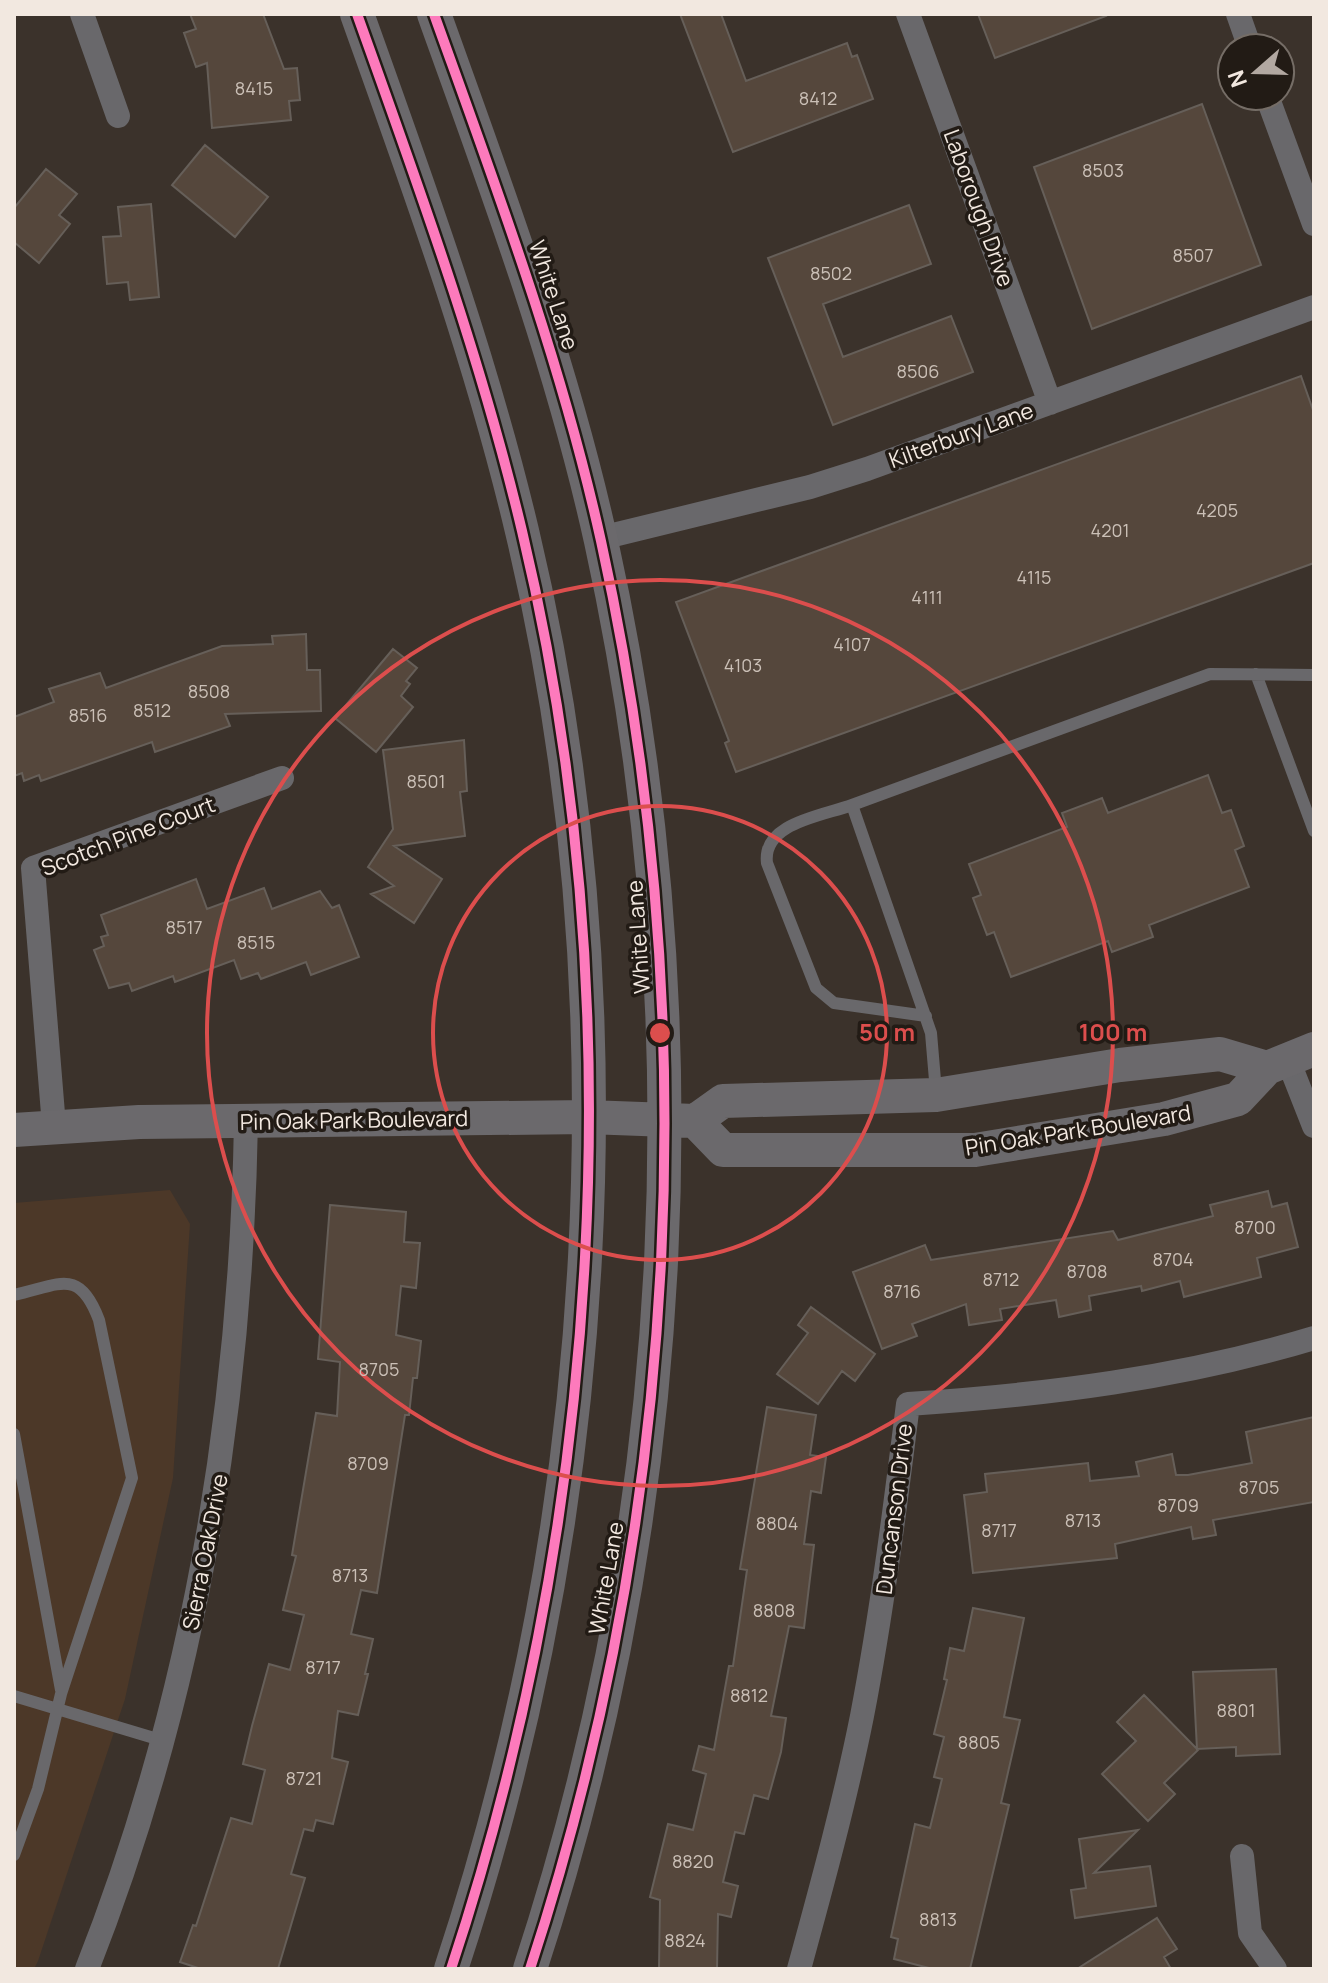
<svg xmlns="http://www.w3.org/2000/svg" width="1328" height="1983" font-family="Manrope,sans-serif">
<style>
.built{fill:#4c3828}
.building{fill:#55473c;stroke:#665f59;stroke-width:2}
.lines{fill:none;stroke-linecap:round;stroke-linejoin:round}
.lane{stroke:#69686b;stroke-width:12}
.street{stroke:#69686b;stroke-width:24}
.secondary{stroke:#6b696c;stroke-width:34}
.cycleway-casing{stroke:#221b15;stroke-width:15}
.cycleway{stroke:#fd7abc;stroke-width:10}
.ring{fill:none;stroke:#dc4e4d;stroke-width:4}
.labels{text-anchor:middle;dominant-baseline:central;stroke-width:7;stroke-linejoin:round;paint-order:stroke}
.number-label{font-size:18px;fill:#cbc0b7}
.street-label{font-size:22px;fill:#f2e8e0;stroke:#221b15}
.centre{fill:#dc4e4d;stroke:#221b15;stroke-width:4}
.ring-label{font-size:24px;text-anchor:middle;font-weight:bold;fill:#dc4e4d;stroke:#221b15;stroke-width:7;stroke-linejoin:round;paint-order:stroke}
</style>
<rect width="100%" height="100%" fill="#3b322b"/>
<path class="built" d="M170,1190L190,1224L173,1478L125,1699L38,1961L34,1969H14V1203Z"/>
<path class="building" d="M190,14H263L284,69L297,68L300,100L289,101L291,120L212,128L207,63L196,67L184,33L196,29Z
M680,14H721L746,81L847,43L852,57L857,55L873,99L733,152Z
M978,14H1105L1106,16L995,58Z
M1202,104L1261,265L1092,329L1034,167Z
M205,145L268,197L235,237L172,185Z
M46,169L77,194L59,215L70,224L39,263L14,242V208Z
M151,204L159,297L130,300L128,282L107,284L103,237L121,236L118,207Z
M909,205L931,264L823,304L843,357L951,316L973,372L833,425L768,258Z
M1301,376L1314,413V563L736,772L725,743L729,741L676,602Z
M306,634L307,670H320L321,711L225,714L230,726L155,752L152,742L41,781L39,775L24,781L22,773L14,776V717L54,702L49,689L100,673L106,688L222,646L273,644L272,636Z
M393,649L417,668L406,681L410,684L401,696L413,707L376,752L335,718Z
M464,740L467,791L460,792L465,836L394,846L442,879L414,923L371,894L394,886L368,867L393,829L383,750Z
M1208,775L1222,813L1231,810L1244,846L1235,850L1249,887L1149,925L1153,937L1112,952L1108,941L1011,977L994,932L987,935L973,898L981,895L969,864L1067,827L1062,813L1102,798L1108,813Z
M196,879L207,909L264,888L272,909L320,891L332,908L339,905L359,957L311,975L306,962L261,979L258,973L241,979L234,960L175,982L173,976L132,991L129,983L109,988L94,950L104,946L101,937L108,935L101,915Z
M1268,1191L1272,1207L1287,1203L1298,1247L1257,1258L1261,1277L1184,1297L1180,1281L1142,1291L1141,1286L1089,1296L1091,1310L1059,1317L1056,1300L1000,1309L1002,1320L969,1325L966,1304L912,1324L917,1336L882,1349L853,1272L925,1245L931,1260L1113,1231L1118,1240L1213,1216L1210,1205Z
M330,1205L406,1212L404,1242L420,1243L416,1288L401,1286L396,1335L421,1341L417,1378H413L409,1415H405L377,1593L361,1590L351,1634L373,1639L365,1674H368L358,1715L338,1711L332,1758L348,1762L333,1824L316,1820L313,1831L304,1829L291,1874L305,1878L278,1969H201L180,1962L193,1925L196,1926L231,1818L252,1824L265,1770L243,1764L252,1726L269,1664L290,1670L304,1615L283,1610L296,1556L292,1555L316,1413L337,1416L340,1362L318,1359Z
M811,1307L875,1354L855,1381L842,1371L818,1404L777,1374L808,1333L798,1325Z
M767,1407L816,1415L810,1455L826,1457L821,1493L811,1491L804,1544L814,1545L804,1628L789,1626L771,1716L786,1718L781,1752L768,1799L754,1795L744,1834L735,1832L723,1882L738,1886L731,1917L718,1914L717,1969H659L660,1900L650,1897L668,1824L693,1830L706,1774L693,1770L699,1746L714,1750L729,1666H733L747,1570L740,1569Z
M1314,1417V1502L1213,1520L1216,1535L1193,1539L1191,1527L1115,1544L1117,1558L973,1573L964,1495L987,1492L985,1474L1088,1463L1090,1481L1139,1476L1136,1462L1172,1454L1176,1475H1188L1252,1463L1246,1432Z
M973,1608L1024,1618L1004,1717L1020,1720L1001,1803L1009,1805L970,1969H933L894,1959L898,1939L891,1937L915,1824L930,1828L942,1779L934,1777L944,1737L934,1734L947,1680L944,1679L950,1648L964,1651Z
M1276,1669L1280,1754L1236,1756V1747L1197,1749L1193,1672Z
M1144,1695L1198,1750L1164,1783L1175,1794L1148,1821L1102,1774L1136,1741L1117,1722Z
M1138,1830L1094,1873L1150,1866L1156,1906L1075,1918L1071,1890L1086,1888L1079,1839Z
M1157,1918L1177,1949L1164,1957L1171,1969H1077Z"/>
<g class="lines">
<path class="lane" d="M1256,674L1314,831
M852,805C822,816 762,823 767,863L816,988L834,1003L926,1016
M936,1092L931,1033L852,805L1210,674L1314,675
M14,1295C60,1285 79,1267 99,1320L132,1478L61,1694L38,1789L14,1855
M14,1434L61,1690
M14,1696L164,1741"/>
<path class="street" d="M82,14L118,116
M908,14L1050,403
M1238,14L1250,48
M1267,96L1314,224
M601,538L810,487L867,469L1314,307
M1288,1060L1314,1126
M54,1126L33,868L282,778
M1242,1856L1250,1933L1275,1969
M87,1969C194,1698 241,1412 246,1121
M799,1969C822,1885 845,1801 862,1716C882,1612 895,1508 908,1404C1045,1395 1182,1378 1314,1338"/>
<path class="secondary" d="M357,14C418,185 480,354 522,531C634,1000 602,1513 451,1969
M434,14C496,187 561,360 601,541C705,1013 681,1509 530,1969
M695,1121L723,1150H975L1164,1119L1238,1099L1267,1068L1314,1049
M14,1130L139,1122L588,1117L695,1121L723,1101L936,1095L1120,1065L1220,1054L1267,1068"/>
<defs>
<path id="cycleway" d="M357,14C418,185 480,354 522,531C634,1000 602,1513 451,1969
M434,14C496,187 561,360 601,541C705,1013 681,1509 530,1969"/>
</defs>
<use href="#cycleway" class="cycleway-casing"/>
<use href="#cycleway" class="cycleway"/>
</g>
<g class="ring">
<circle cx="660" cy="1033" r="227"/>
<circle cx="660" cy="1033" r="453"/>
</g>
<g class="labels">
<g class="number-label">
<text x="254" y="88">8415</text>
<text x="818" y="98">8412</text>
<text x="1103" y="170">8503</text>
<text x="1193" y="255">8507</text>
<text x="831" y="273">8502</text>
<text x="918" y="371">8506</text>
<text x="1217" y="510">4205</text>
<text x="1110" y="530">4201</text>
<text x="1034" y="577">4115</text>
<text x="927" y="597">4111</text>
<text x="852" y="644">4107</text>
<text x="743" y="665">4103</text>
<text x="209" y="691">8508</text>
<text x="152" y="710">8512</text>
<text x="88" y="715">8516</text>
<text x="426" y="781">8501</text>
<text x="184" y="927">8517</text>
<text x="256" y="942">8515</text>
<text x="1255" y="1227">8700</text>
<text x="1173" y="1259">8704</text>
<text x="1087" y="1271">8708</text>
<text x="1001" y="1279">8712</text>
<text x="902" y="1291">8716</text>
<text x="379" y="1369">8705</text>
<text x="368" y="1463">8709</text>
<text x="1259" y="1487">8705</text>
<text x="1178" y="1505">8709</text>
<text x="1083" y="1520">8713</text>
<text x="777" y="1523">8804</text>
<text x="999" y="1530">8717</text>
<text x="350" y="1575">8713</text>
<text x="774" y="1610">8808</text>
<text x="323" y="1667">8717</text>
<text x="749" y="1695">8812</text>
<text x="1236" y="1710">8801</text>
<text x="979" y="1742">8805</text>
<text x="304" y="1778">8721</text>
<text x="693" y="1861">8820</text>
<text x="938" y="1919">8813</text>
<text x="685" y="1940">8824</text>
</g>
<g class="street-label">
<text transform="translate(979 208) rotate(70)">Laborough Drive</text>
<text transform="translate(554 295) rotate(72)">White Lane</text>
<text transform="translate(961 435) rotate(-20)">Kilterbury Lane</text>
<text transform="translate(128 836) rotate(-21)">Scotch Pine Court</text>
<text transform="translate(638 937) rotate(-94)">White Lane</text>
<text transform="translate(354 1120) rotate(-1)">Pin Oak Park Boulevard</text>
<text transform="translate(1078 1130) rotate(-9)">Pin Oak Park Boulevard</text>
<text transform="translate(894 1509) rotate(-83)">Duncanson Drive</text>
<text transform="translate(205 1552) rotate(-79)">Sierra Oak Drive</text>
<text transform="translate(606 1578) rotate(-80)">White Lane</text>
</g>
</g>
<circle cx="660" cy="1033" r="12" class="centre"/>
<g class="ring-label">
<text x="887" y="1041">50 m</text>
<text x="1113" y="1041">100 m</text>
</g>
<rect width="1328" height="1983" fill="none" stroke="#f2e8e0" stroke-width="32"/>
<g transform="translate(1256 72) rotate(250)"><circle r="38" fill="#221b15" stroke="#756d66" stroke-width="2"/>
<path d="M0-6L14 30L0 20L-14 30Z" fill="#b2a8a1"/>
<text y="-12" font-size="22" font-weight="bold" text-anchor="middle" fill="#f2e8e0">N</text>
</g>
</svg>
